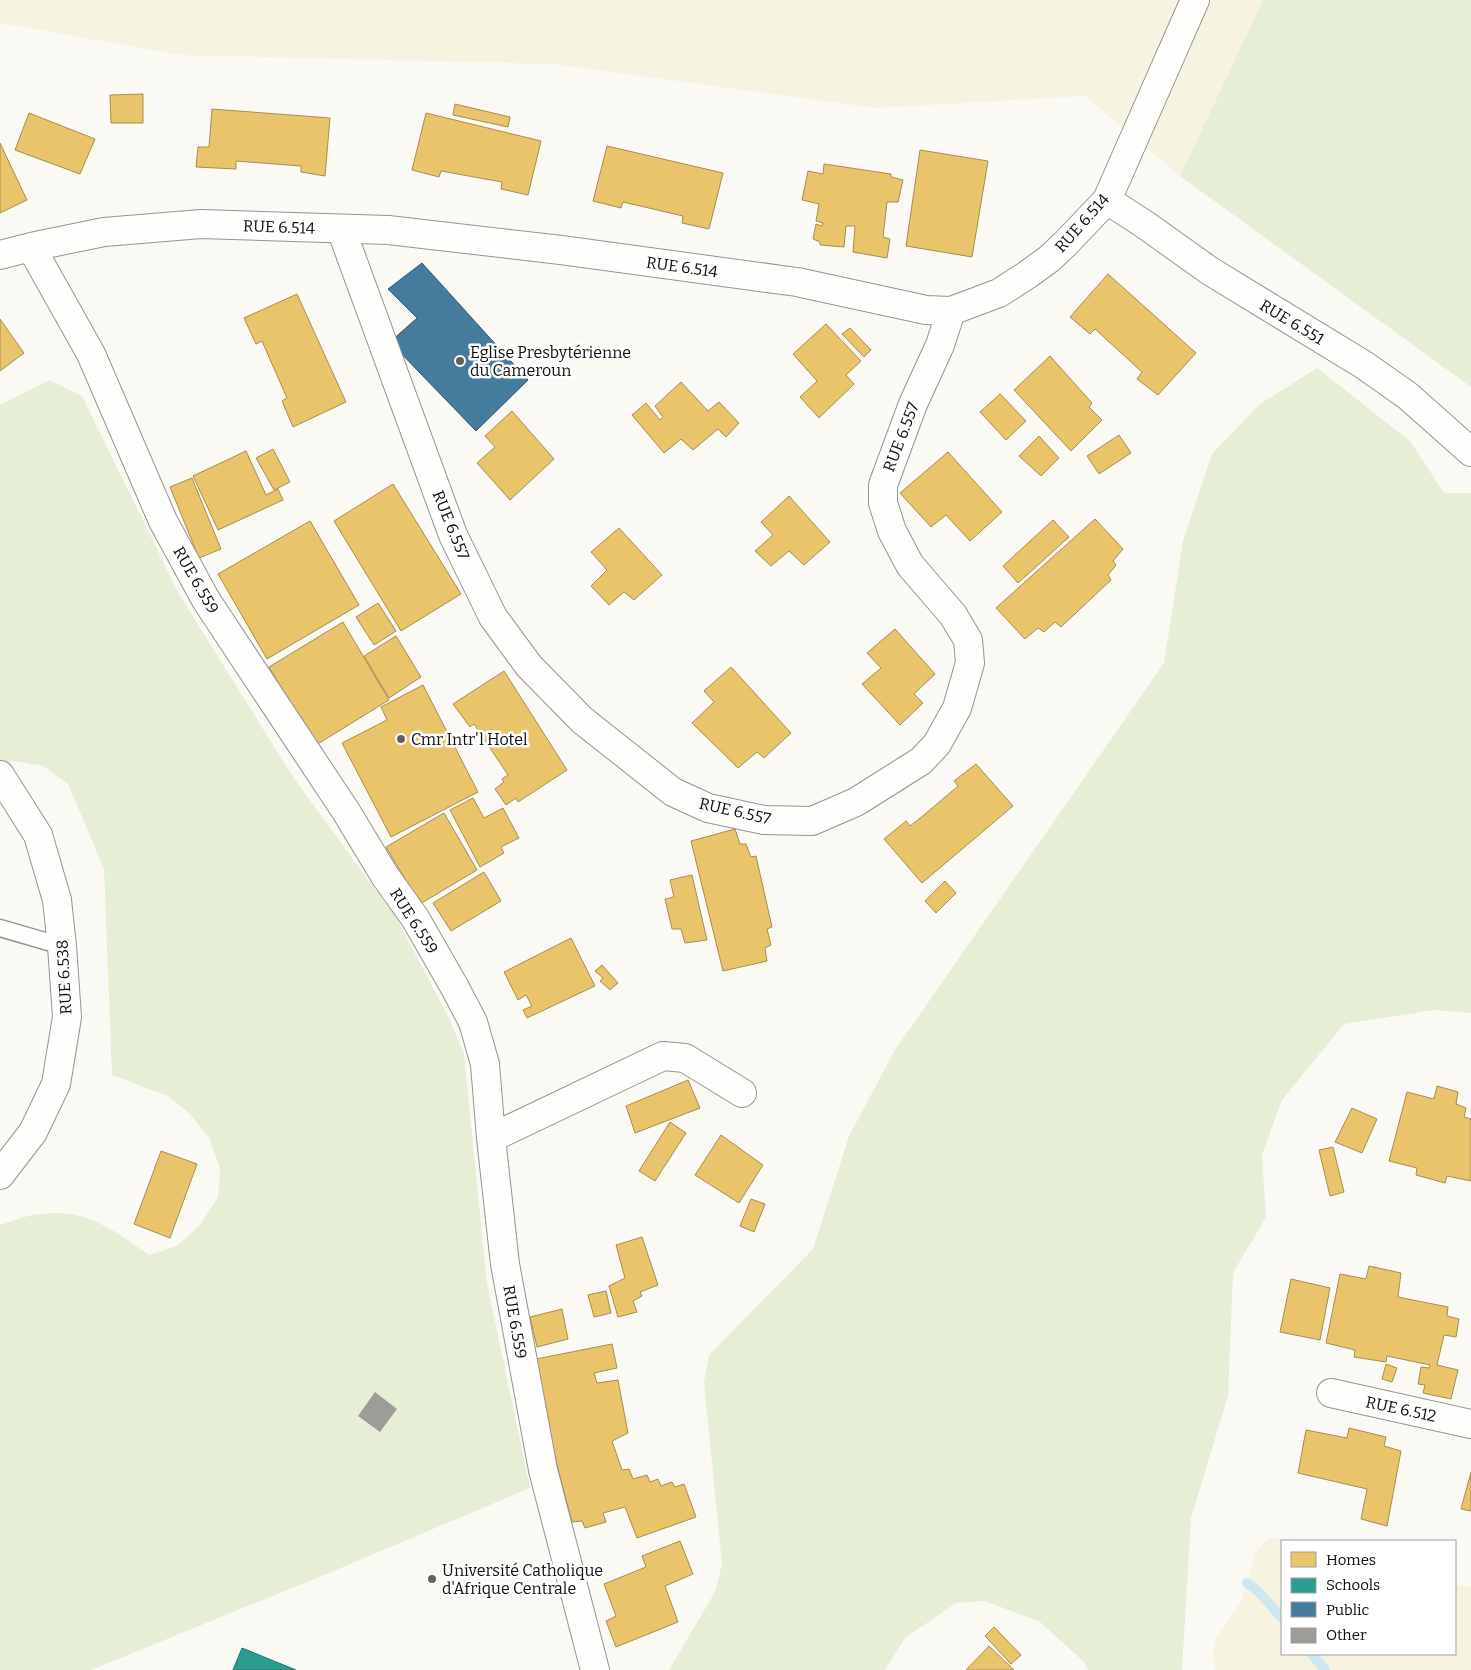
<svg xmlns="http://www.w3.org/2000/svg" width="1471" height="1670" font-family="Bitter,serif">
<style>
.farmland{fill:#f6f3e1}
.green{fill:#e6efd5}
.homes{fill:#e9c46a;stroke:#a78d4e}
.schools{fill:#2a9d8f;stroke:#227268}
.public{fill:#457b9d;stroke:#345a72}
.lines{fill:none;stroke-linecap:round;stroke-linejoin:round}
.stream{stroke:#cde8f3;stroke-width:10}
.building{fill:#9e9c99}
.lane-casing{stroke:#959492;stroke-width:19}
.street-casing{stroke:#959492;stroke-width:30}
.lane{stroke:#fefefd;stroke-width:16}
.street{stroke:#fefefd;stroke-width:28}
.poi-dot{fill:#61605e;stroke:#fff;stroke-width:2}
.labels{text-anchor:middle;dominant-baseline:central;stroke-width:5;stroke-linejoin:round;paint-order:stroke}
.street-label{font-size:16px;fill:#0e0e0e;stroke:#fff}
.poi-label{font-size:16px;fill:#0e0e0e;stroke:#fff;text-anchor:start}
</style>
<rect width="100%" height="100%" fill="#fbf9f4"/>
<path class="farmland" d="M0,0H1263L1180,176L1085,96L876,108L553,64L181,55L0,23Z
M1274,1538L1304,1541H1282V1654H1455V1585L1471,1587V1670H1215L1213,1653L1216,1639L1242,1600L1255,1554L1264,1542L1269,1539Z"/>
<path class="green" d="M1263,0H1471V387L1180,176Z
M1317,368L1410,441L1444,493H1471V1013L1434,1010L1344,1024L1282,1100L1262,1155L1266,1217L1233,1273L1228,1396L1191,1518L1182,1670H1088L1084,1662L1040,1622L985,1601L956,1603L905,1638L885,1670H669L715,1592L722,1564L704,1382L709,1355L813,1249L849,1136L895,1050L1164,663L1183,541L1212,454L1260,404Z
M50,380L82,396L179,594L293,777L397,919L450,1020L464,1054L487,1283L530,1488L317,1578L91,1670H0V1225C13,1221 27,1215 41,1214C88,1208 112,1230 149,1255L177,1246L200,1225L218,1197L220,1168L209,1138L190,1114L168,1096L112,1075L104,869L68,784L43,766L15,761L0,765V405Z"/>
<path class="homes" d="M143,94V123H111L110,95Z
M455,104L510,117L508,127L453,115Z
M212,109L330,118L325,176L301,172V166L236,161V169L196,167L198,147H209Z
M29,113L95,139L80,174L15,150Z
M426,113L541,141L528,195L501,189L502,182L441,171L439,177L412,170Z
M0,143L27,200L0,213Z
M607,146L723,173L709,229L682,223L683,216L623,202L621,208L593,201Z
M920,150L988,161L972,257L906,246Z
M824,164L891,174V177L903,180L898,202H887L883,237L890,239L887,258L853,252L855,226H846L844,247L820,245V242L813,239L816,224L822,226L823,223L816,221L819,204L802,200L808,171L823,174Z
M1108,274L1196,353L1158,395L1137,379L1142,372L1095,329L1090,334L1070,317Z
M297,294L346,402L293,427L282,401L287,398L262,341L256,344L244,318Z
M0,319L24,353L0,371Z
M826,324L861,361L846,375L854,384L819,418L800,397L817,381L793,354Z
M850,328L871,350L864,357L842,334Z
M1050,356L1092,403L1089,407L1102,420L1071,451L1014,390Z
M681,382L708,411L719,402L739,423L726,437L718,429L693,450L681,439L664,453L632,415L646,403L660,420L663,417L655,406Z
M1000,394L1026,421L1006,440L980,412Z
M512,411L554,459L510,500L477,463L495,447L485,436Z
M1119,435L1131,453L1099,474L1087,456Z
M1039,436L1059,458L1041,476L1019,456Z
M273,449L290,482L274,490L256,458Z
M246,451L266,495L278,489L283,500L218,530L193,476Z
M948,452L1002,512L970,541L946,515L931,527L900,493Z
M192,478L221,549L199,558L170,487Z
M393,484L461,594L401,631L334,521Z
M789,496L830,542L804,565L789,551L771,566L755,551L773,535L761,522Z
M1095,519L1123,549L1113,561L1116,565L1108,575L1111,580L1061,627L1055,622L1044,632L1038,628L1025,639L996,608Z
M1053,520L1069,537L1018,583L1003,566Z
M310,521L359,605L267,659L218,574Z
M619,528L662,575L634,600L624,592L609,605L591,586L607,570L591,552Z
M378,603L396,631L374,645L356,617Z
M343,622L389,700L316,745L269,667Z
M895,629L935,674L914,694L923,703L900,725L862,684L881,668L867,653Z
M396,636L421,677L389,698L364,656Z
M731,667L791,733L764,758L757,752L738,768L692,723L714,702L704,691Z
M504,671L567,770L518,802L516,798L506,805L495,789L504,782L502,779L508,775L474,724L470,727L453,704Z
M423,685L478,792L391,837L342,743L387,720L381,707Z
M976,764L1013,806L922,883L884,839L906,821L910,826L924,815L958,786L954,781Z
M473,798L484,818L503,808L519,838L501,847L504,853L480,867L450,810Z
M444,813L477,870L420,904L386,847Z
M735,829L740,844H746L751,857L756,856L772,927L767,929L771,945L765,948L767,961L723,971L691,841Z
M484,872L501,901L451,931L433,903Z
M692,875L707,940L685,943L681,929H672L665,899L674,897L670,880Z
M945,881L956,893L936,913L925,901Z
M571,938L595,986L527,1018L523,1010L532,1006L526,995L518,1000L504,972Z
M602,965L618,983L610,990L600,981L603,978L595,971Z
M688,1080L700,1108L635,1133L626,1106Z
M1437,1086L1458,1092L1456,1104L1466,1108L1464,1117L1471,1119V1181L1447,1176L1445,1183L1416,1175L1417,1168L1389,1161L1407,1092L1434,1099Z
M1352,1108L1377,1119L1362,1153L1335,1142Z
M670,1122L686,1133L655,1181L639,1171Z
M721,1135L763,1165L739,1203L695,1175Z
M1333,1147L1344,1192L1330,1196L1319,1150Z
M161,1151L197,1164L170,1238L134,1224Z
M751,1199L765,1204L754,1232L740,1226Z
M642,1237L658,1285L640,1292L642,1296L633,1301L637,1312L618,1317L609,1286L625,1278L616,1245Z
M1369,1266L1401,1273L1398,1297L1448,1307L1447,1316L1459,1319L1456,1337L1444,1335L1437,1365L1458,1370L1451,1399L1423,1393L1425,1385L1418,1384L1421,1367L1429,1368L1430,1365L1387,1356L1386,1362L1354,1357L1355,1350L1326,1343L1340,1274L1366,1279Z
M1291,1279L1330,1288L1320,1340L1280,1332Z
M606,1291L611,1313L594,1317L588,1295Z
M562,1309L568,1339L537,1347L530,1317Z
M612,1344L617,1368L594,1373L597,1383L618,1380L628,1433L612,1441L622,1470L629,1469L633,1479L647,1475L650,1482L658,1479L661,1486L672,1482L675,1487L684,1484L696,1517L637,1538L625,1507L603,1513L606,1522L585,1528L582,1521L572,1522L546,1423H549L536,1359Z
M1386,1364L1397,1368L1392,1382L1382,1379Z
M1349,1428L1386,1437L1384,1446L1401,1451L1387,1526L1361,1519L1367,1489L1298,1473L1306,1430L1347,1438Z
M1471,1472V1511L1461,1509Z
M680,1541L693,1574L665,1586L678,1622L616,1647L606,1621L616,1616L604,1584L646,1567L642,1556Z
M994,1627L1021,1655L1011,1664L985,1636Z
M989,1646L1014,1670H966Z"/>
<path class="schools" d="M242,1648L296,1670H233Z"/>
<path class="public" d="M422,263L528,380L476,431L390,342L417,318L388,289Z"/>
<g class="lines">
<path class="stream" d="M1247,1583L1257,1590L1282,1618
M1312,1654L1325,1670"/>
</g>
<path class="building" d="M375,1392L397,1409L380,1432L358,1416Z"/>
<g class="lines">
<defs>
<path id="lane" d="M0,928L62,946"/>
<path id="street" d="M1107,200L1144,224L1210,271L1364,365L1408,396L1471,452
M341,229L453,535L493,617L529,666L582,720L673,792L708,808L764,820L812,821L856,802L921,761L937,744L957,708L970,663L968,640L953,615L910,565L892,531L883,503V485L913,404L940,345L951,311
M31,247L91,354L163,521L206,600L347,813L385,876L415,918L454,986L473,1022L485,1064L491,1138L505,1264L543,1470L595,1670
M0,255L31,247L104,232L201,224L388,230L561,250L797,282L926,310L951,311L999,293L1027,275L1049,259L1065,244L1107,200L1195,0
M0,775L38,835L57,900L62,946L67,1017L56,1084L33,1132L0,1175
M491,1138L663,1056L685,1058L742,1093
M1331,1393L1471,1424"/>
</defs>
<use href="#lane" class="lane-casing"/>
<use href="#street" class="street-casing"/>
<use href="#lane" class="lane"/>
<use href="#street" class="street"/>
</g>
<g class="poi-dot">
<circle cx="460" cy="361" r="5"/>
<circle cx="401" cy="739" r="5"/>
<circle cx="432" cy="1579" r="5"/>
</g>
<g class="labels">
<g class="street-label">
<text transform="translate(1082 223) rotate(-48)">RUE 6.514</text>
<text transform="translate(279 227) rotate(2)">RUE 6.514</text>
<text transform="translate(682 267) rotate(8)">RUE 6.514</text>
<text transform="translate(1292 322) rotate(31)">RUE 6.551</text>
<text transform="translate(901 437) rotate(-69)">RUE 6.557</text>
<text transform="translate(451 525) rotate(68)">RUE 6.557</text>
<text transform="translate(196 580) rotate(60)">RUE 6.559</text>
<text transform="translate(735 811) rotate(13)">RUE 6.557</text>
<text transform="translate(414 921) rotate(57)">RUE 6.559</text>
<text transform="translate(64 977) rotate(-93)">RUE 6.538</text>
<text transform="translate(515 1322) rotate(80)">RUE 6.559</text>
<text transform="translate(1401 1409) rotate(12)">RUE 6.512</text>
</g>
<g class="poi-label">
<text x="470" y="352">Eglise Presbytérienne<tspan x="470" dy="18">du Cameroun</tspan></text>
<text x="411" y="739">Cmr Intr'l Hotel</text>
<text x="442" y="1570">Université Catholique<tspan x="442" dy="18">d'Afrique Centrale</tspan></text>
</g>
</g>
<rect x="1281" y="1540" width="175" height="115" fill="#ffffff" stroke="#9f9f9f"/>
<rect x="1291" y="1552" width="25" height="15" fill="#e9c46a" stroke="#9f9f9f"/>
<text x="1326" y="1565" font-size="15" fill="#0e0e0e">Homes</text>
<rect x="1291" y="1578" width="25" height="15" fill="#2a9d8f" stroke="#9f9f9f"/>
<text x="1326" y="1590" font-size="15" fill="#0e0e0e">Schools</text>
<rect x="1291" y="1602" width="25" height="15" fill="#457b9d" stroke="#9f9f9f"/>
<text x="1326" y="1615" font-size="15" fill="#0e0e0e">Public</text>
<rect x="1291" y="1628" width="25" height="15" fill="#9e9c99" stroke="#9f9f9f"/>
<text x="1326" y="1640" font-size="15" fill="#0e0e0e">Other</text>
</svg>
